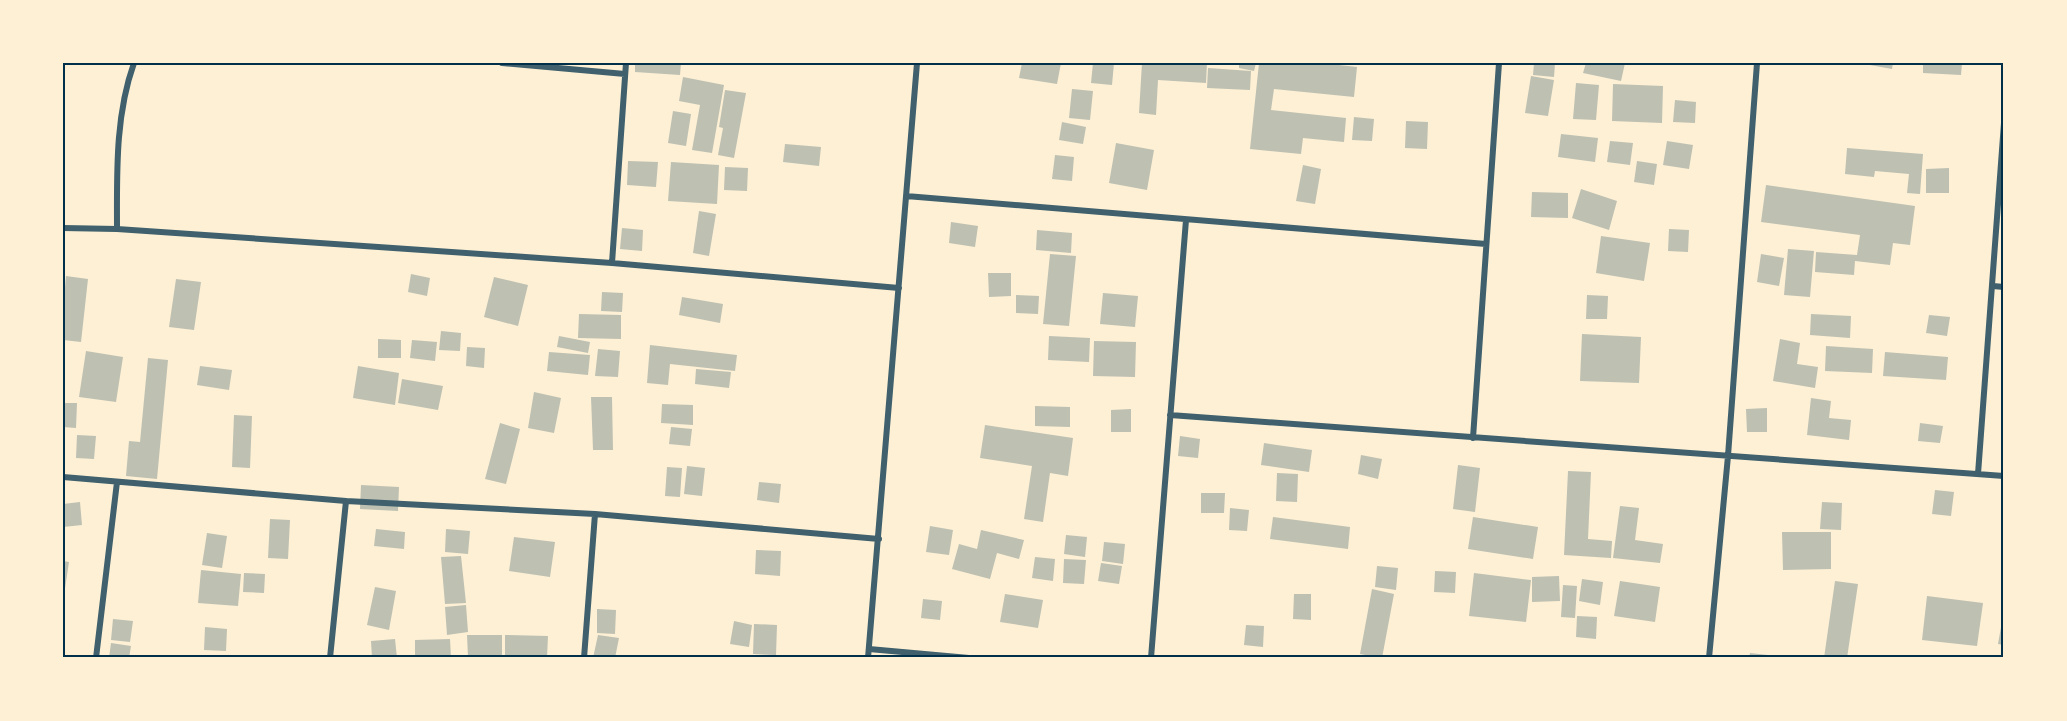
<svg xmlns="http://www.w3.org/2000/svg" width="2067" height="721" font-family="'Roboto Condensed',sans-serif">
<style>
.building{fill:#bec0b2}
.lines{fill:none;stroke-linecap:round;stroke-linejoin:round}
.minor{stroke:#3f606c;stroke-width:6}
.neatline{fill:none;stroke:#003049;stroke-width:2}
</style>
<rect width="100%" height="100%" fill="#fdf0d5"/>
<path class="building" d="M635,63H681L680,75L635,72Z
M1022,63H1061L1057,84L1019,78Z
M1093,63H1114L1112,85L1091,83Z
M1142,63H1207L1206,83L1158,80L1156,115L1139,113Z
M1239,63H1256L1254,71L1239,68Z
M1259,63H1320L1357,67L1354,97L1274,89L1271,110L1346,118L1344,142L1303,138L1301,154L1250,149Z
M1534,63H1555L1554,77L1533,75Z
M1586,63H1625L1621,81L1583,73Z
M1859,63H1893L1892,69Z
M1923,63H1962L1961,75L1923,73Z
M1208,68L1251,71L1250,90L1207,88Z
M1531,76L1554,80L1548,116L1525,113Z
M683,77L724,85L712,153L692,150L700,105L679,101Z
M1576,83L1599,85L1596,120L1573,119Z
M1613,84L1663,86L1662,123L1612,121Z
M1072,89L1093,91L1090,120L1069,118Z
M725,90L746,93L734,158L718,155L723,128L719,127Z
M1675,100L1696,102L1695,123L1673,122Z
M673,111L691,114L686,146L668,143Z
M1354,117L1374,119L1372,141L1352,140Z
M1406,121L1428,122L1427,149L1405,148Z
M1062,122L1086,127L1083,144L1059,140Z
M1561,134L1598,138L1595,162L1558,157Z
M1610,141L1633,143L1630,165L1607,162Z
M1667,141L1693,145L1689,169L1663,165Z
M1116,143L1154,150L1147,190L1109,183Z
M785,144L821,147L819,166L783,162Z
M1847,148L1923,154L1920,194L1907,193L1909,174L1875,171L1874,177L1845,174Z
M1055,155L1074,157L1072,181L1052,179Z
M628,161L658,162L656,187L627,185Z
M1637,161L1657,164L1654,185L1634,182Z
M671,162L719,165L717,204L668,201Z
M1303,165L1321,169L1315,204L1296,201Z
M725,167L748,168L747,191L724,190Z
M1949,168V193H1926V169Z
M1766,185L1915,206L1910,245L1893,243L1890,265L1855,261L1854,275L1815,272L1816,252L1857,255L1860,235L1761,222Z
M1581,189L1617,201L1609,230L1572,218Z
M1532,192L1568,193V218L1531,217Z
M699,211L716,214L709,256L693,253Z
M951,222L978,226L975,247L949,243Z
M622,228L643,230L642,251L620,249Z
M1669,229L1689,230L1688,252L1668,251Z
M1037,230L1072,233L1071,253L1036,250Z
M1601,236L1650,243L1644,281L1596,273Z
M1788,249L1814,251L1810,297L1784,295Z
M1050,254L1076,256L1069,326L1043,324Z
M1761,254L1784,258L1779,286L1757,282Z
M988,273H1011V296L989,297Z
M411,274L430,278L427,296L408,292Z
M66,276L88,279L81,342L63,340V310Z
M494,277L528,285L518,326L484,317Z
M176,279L201,282L194,330L169,327Z
M602,292L623,293L622,312L601,311Z
M1103,293L1138,296L1135,327L1100,324Z
M1016,295L1039,296L1038,314L1016,313Z
M1587,295L1608,296L1607,319H1586Z
M682,297L723,304L720,323L679,315Z
M579,314L621,315V339L578,338Z
M1811,314L1851,316L1850,338L1810,335Z
M1929,315L1950,317L1947,336L1926,333Z
M441,331L461,333L460,351L439,350Z
M1582,334L1641,337L1639,383L1580,381Z
M559,336L590,342L588,353L557,347Z
M1049,336L1090,338L1089,362L1048,360Z
M378,339L401,340V358H378Z
M1780,339L1800,343L1797,364L1818,367L1815,388L1773,381Z
M412,340L437,342L435,361L410,358Z
M1094,341L1136,342L1135,377L1093,376Z
M650,345L737,355L735,371L670,364L668,385L647,383Z
M1826,346L1873,349L1872,373L1825,371Z
M467,347L485,348L484,368L466,366Z
M598,349L620,351L618,377L595,376Z
M86,351L123,357L116,402L79,397Z
M549,352L590,355L588,375L547,371Z
M1885,352L1948,357L1946,380L1883,376Z
M148,358L168,360L157,479L126,476L129,441L140,442Z
M200,366L232,370L229,390L197,385Z
M358,366L399,373L395,405L353,398Z
M696,369L731,372L729,388L695,384Z
M402,379L443,386L438,410L398,403Z
M534,392L561,398L554,433L528,428Z
M591,397H612L613,450H593Z
M1811,398L1831,401L1829,418L1851,420L1849,440L1807,435Z
M63,403H77L76,428L63,427Z
M662,404L693,405V425L661,423Z
M1035,406L1070,407V427L1035,426Z
M1767,408V432H1747L1746,409Z
M1131,409V432H1111V410Z
M234,415L252,416L250,468L232,467Z
M500,423L520,429L506,484L485,479Z
M1920,423L1943,426L1940,443L1918,441Z
M985,425L1073,438L1068,476L1050,473L1043,522L1024,519L1032,466L980,458Z
M671,427L692,429L690,446L669,444Z
M77,435L96,436L94,459L76,458Z
M1180,436L1200,439L1198,458L1178,456Z
M1264,443L1312,450L1309,472L1261,465Z
M1361,455L1382,459L1378,479L1358,474Z
M1458,465L1480,468L1475,512L1453,509Z
M687,466L705,468L702,496L684,494Z
M667,467L682,468L680,497L665,496Z
M1568,471L1591,472L1588,539L1612,541L1611,558L1564,555Z
M1277,473L1298,474L1297,502L1276,501Z
M759,482L781,484L779,503L757,500Z
M361,485L399,487L398,511L360,509Z
M1935,490L1954,492L1951,516L1932,514Z
M1201,493H1225L1224,513H1201Z
M80,502L82,525L63,527V504Z
M1822,502L1842,503L1841,530L1820,529Z
M1620,506L1639,508L1635,540L1663,544L1660,563L1613,558Z
M1230,508L1249,510L1247,531L1229,530Z
M1273,517L1350,527L1348,549L1270,539Z
M1473,517L1538,527L1533,559L1468,549Z
M270,519L290,520L288,559L268,558Z
M930,526L953,530L949,555L926,552Z
M376,529L405,532L404,549L374,546Z
M446,529L470,531L468,554L445,552Z
M981,530L1024,540L1019,559L997,553L990,579L952,569L959,544L977,549Z
M1782,532H1831V569L1783,570Z
M207,533L227,536L222,568L202,565Z
M1066,535L1087,537L1085,557L1064,554Z
M514,537L555,542L550,577L509,571Z
M1104,542L1125,544L1123,564L1102,561Z
M756,550L781,551L780,576L755,574Z
M461,556L466,603L445,604L441,557Z
M1035,557L1055,559L1053,581L1032,578Z
M1064,559L1086,560L1084,584L1063,583Z
M63,561L69,562L64,595H63Z
M1101,563L1122,566L1119,584L1098,581Z
M1377,566L1398,568L1396,590L1375,587Z
M201,570L241,574L238,606L198,603Z
M1435,571L1456,572L1455,593L1434,592Z
M244,573L265,574L264,593L243,592Z
M1474,573L1531,580L1526,622L1469,616Z
M1559,576L1560,601L1532,602V577Z
M1582,579L1603,582L1600,605L1579,601Z
M1620,581L1660,587L1655,622L1614,616Z
M1835,581L1858,584L1847,658H1824Z
M1563,585L1577,586L1575,618L1561,617Z
M375,587L396,591L389,630L367,625Z
M1372,589L1394,594L1382,658L1360,654Z
M1005,594L1043,600L1038,628L1000,622Z
M1294,594H1311V620L1293,619Z
M1927,596L1983,603L1977,646L1922,640Z
M923,599L942,601L940,620L921,618Z
M466,605L468,632L447,635L445,607Z
M597,609L616,610L615,634L597,633Z
M1577,616L1597,617L1596,639L1576,637Z
M2003,616H2004V645L1998,644Z
M113,619L133,621L130,642L111,640Z
M734,621L752,625L749,647L730,644Z
M754,624L777,625L776,655L753,654Z
M1246,625L1264,626L1263,647L1244,645Z
M205,627L227,629L226,651L204,650Z
M467,635H502V658L468,657Z
M505,635L548,636L547,658H505Z
M598,635L619,638L615,658H593Z
M395,639L397,658H372L371,641Z
M450,639L451,658H415V640Z
M111,643L131,646L129,658H109Z
M1750,653L1768,655L1767,658H1749Z"/>
<g class="lines">
<path class="minor" d="M502,63L625,74
M906,196L1486,244
M63,228L117,229L612,263L899,288
M117,229C117,174 115,116 134,63
M612,263L626,63
M1993,286L2004,287
M1170,415L2004,476
M1473,438L1499,63
M1978,474L2004,123
M63,477L346,501L595,514L879,539
M869,649L969,658
M96,658L117,482
M330,658L346,501
M584,658L595,514
M868,658L917,63
M1151,658L1186,220
M1709,658L1728,456L1757,63"/>
</g>
<rect width="2067" height="721" fill="none" stroke="#fdf0d5" stroke-width="129"/>
<rect x="64" y="64" width="1938" height="592" class="neatline"/>
</svg>
